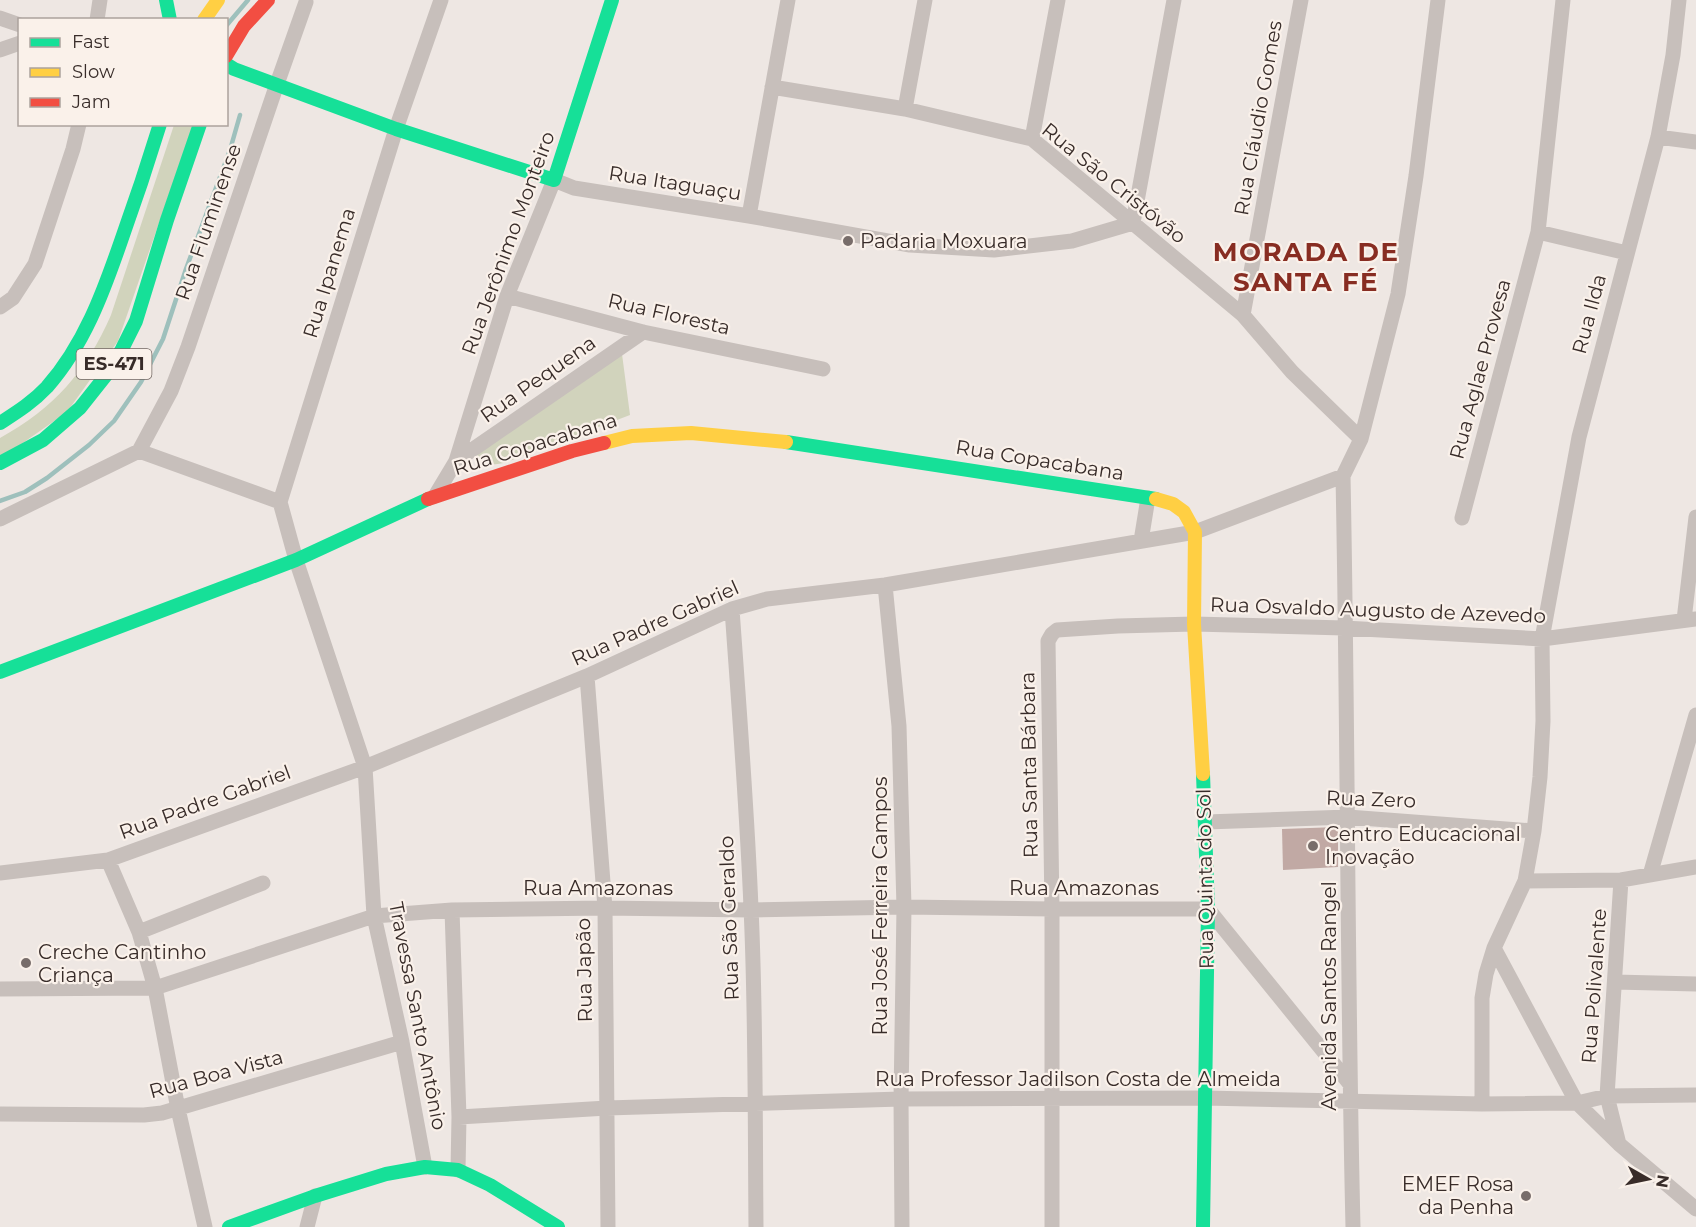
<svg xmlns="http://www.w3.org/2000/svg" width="1696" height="1227" font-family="Montserrat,sans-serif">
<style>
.green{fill:#d1d3bc}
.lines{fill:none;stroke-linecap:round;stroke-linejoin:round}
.stream{stroke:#9ec0bc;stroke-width:4.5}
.building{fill:#c1a9a4}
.street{stroke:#c7bfbb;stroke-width:15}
.fast{stroke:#16e098;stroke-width:14}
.slow{stroke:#ffcf43;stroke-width:14}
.jam{stroke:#f24e42;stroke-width:14}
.poi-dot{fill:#786d6a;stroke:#faf1ea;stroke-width:2}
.labels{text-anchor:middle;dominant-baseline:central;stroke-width:4.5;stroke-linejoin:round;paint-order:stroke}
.shield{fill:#faf1ea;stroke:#726763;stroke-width:1.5}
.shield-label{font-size:18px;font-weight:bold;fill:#382c29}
.street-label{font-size:20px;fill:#382c29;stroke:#faf1ea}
.poi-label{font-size:20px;fill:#382c29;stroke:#faf1ea;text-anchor:start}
.district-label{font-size:26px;font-weight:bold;letter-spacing:1.5px;fill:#882d22;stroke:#faf1ea}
</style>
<rect width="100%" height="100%" fill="#eee7e3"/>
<path class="green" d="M174,125H193L118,341L67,412L0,459V438C54,408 86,372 111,315Z
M622,354L630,415L507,462C496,465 479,467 474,456Z"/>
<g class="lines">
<path class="stream" d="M226,26L248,0
M0,501L25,492L47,478L89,445L114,421L141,382L163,339L186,269L230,150L240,115"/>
</g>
<path class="building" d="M1338,827V867L1283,870L1282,829Z"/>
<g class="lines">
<path class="street" d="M1563,0L1538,232L1627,253
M0,18L20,25
M97,20L100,0
M0,50L20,43
M772,87L905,109L1032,139L1243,315L1292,372L1361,439
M905,109L925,0
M1658,137L1696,142
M1032,139L1058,0
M749,216L788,0
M507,296L643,332L823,369
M0,307L13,298L35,264L73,149L79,124
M1243,315L1301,0
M139,451L280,502
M456,461L643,332
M435,496L456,461L507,296L554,180L574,188L749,216L910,245L994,250L1072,241L1133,223L1174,0
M1462,518L1538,232
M0,519L139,451L171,391L188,347L277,84L306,2
M1141,541L1148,498
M885,585L899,726L904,907L901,1099L902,1227
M732,609C739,708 747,808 751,908C756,1014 755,1121 756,1227
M1684,620L1696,517
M587,676L605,908L608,1227
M1206,822L1348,817L1534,831
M108,860L139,932L155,988L178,1109L205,1227
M0,873L108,860L365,767L587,676L732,609L767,599L885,585L1195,532L1343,476
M1650,875L1696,715
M1525,881L1621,880L1696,867
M452,910L459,1117L458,1170
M139,932L263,883
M1494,948L1577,1103L1619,1144L1696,1209
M1615,982L1696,984
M0,989L155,988L374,916L452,910L605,908L751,910L904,907L1052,909H1208L1350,1084
M1482,1104V998L1486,974L1494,948L1525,881L1534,831L1540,777L1543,721L1542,639L1579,437L1658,137L1673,55L1679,0
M0,1114L144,1115L162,1113L402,1042
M459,1117L607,1108L901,1099L1205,1098L1482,1104L1577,1103L1607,1096L1696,1095
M1619,1144L1607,1096L1621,880
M425,1167L402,1042L374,916L365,767L296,560L280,502L396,129L441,0
M307,1227L315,1196
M1052,1227V909L1048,641L1052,634L1057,630L1118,626L1194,624L1344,628L1542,639L1696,619
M1353,1227C1347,977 1348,726 1343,476L1361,439L1398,294L1416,176L1438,0"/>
<path class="fast" d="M166,0L170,20
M226,64L234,69L396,129L554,180L612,0
M0,423C17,412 33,402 47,387C84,345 103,293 121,241C135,202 148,163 160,124
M786,442L1156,499
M0,463L43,440L80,408L107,374L122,349L136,321L167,220L200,124
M0,672L296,560L428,499
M229,1227L315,1196L386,1174L425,1167L458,1170L490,1185L558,1227
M1203,1227L1208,909L1203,774"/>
<path class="slow" d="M204,20L218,0
M604,443L632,436L691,433L786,442
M1156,499L1173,504L1184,512L1195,532L1194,624L1203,774"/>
<path class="jam" d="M226,56L244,26L268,0
M428,499L572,451L604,443"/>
</g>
<g class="poi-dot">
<circle cx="848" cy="241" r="6"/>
<circle cx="1313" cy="846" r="6"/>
<circle cx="26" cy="963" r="6"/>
<circle cx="1526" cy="1196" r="6"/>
</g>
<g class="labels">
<rect class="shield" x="76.5" y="349" width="75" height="30" rx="4.5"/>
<g class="shield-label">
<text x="114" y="364">ES-471</text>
</g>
<g class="street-label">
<text transform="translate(1258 118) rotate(-80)">Rua Cláudio Gomes</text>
<text transform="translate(675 183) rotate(9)">Rua Itaguaçu</text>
<text transform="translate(1114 183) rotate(39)">Rua São Cristóvão</text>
<text transform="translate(208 222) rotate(-71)">Rua Fluminense</text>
<text transform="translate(508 243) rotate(-70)">Rua Jerônimo Monteiro</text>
<text transform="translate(329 273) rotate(-73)">Rua Ipanema</text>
<text transform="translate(669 314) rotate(13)">Rua Floresta</text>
<text transform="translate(1589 314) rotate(-75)">Rua Ilda</text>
<text transform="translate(1480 369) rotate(-75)">Rua Aglae Provesa</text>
<text transform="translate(538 379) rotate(-35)">Rua Pequena</text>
<text transform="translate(535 444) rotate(-17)">Rua Copacabana</text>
<text transform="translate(1040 460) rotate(9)">Rua Copacabana</text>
<text transform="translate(1378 610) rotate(2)">Rua Osvaldo Augusto de Azevedo</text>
<text transform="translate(655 623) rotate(-24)">Rua Padre Gabriel</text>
<text transform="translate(1029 765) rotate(-91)">Rua Santa Bárbara</text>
<text transform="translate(1371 799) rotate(2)">Rua Zero</text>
<text transform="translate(205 802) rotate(-20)">Rua Padre Gabriel</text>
<text transform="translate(1205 879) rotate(-91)">Rua Quinta do Sol</text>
<text x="598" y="888">Rua Amazonas</text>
<text x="1084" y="888">Rua Amazonas</text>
<text transform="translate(880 906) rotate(-90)">Rua José Ferreira Campos</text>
<text transform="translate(729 918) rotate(-92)">Rua São Geraldo</text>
<text transform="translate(584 970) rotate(-91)">Rua Japão</text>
<text transform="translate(1594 986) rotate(-86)">Rua Polivalente</text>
<text transform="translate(1329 996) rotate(-90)">Avenida Santos Rangel</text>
<text transform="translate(418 1016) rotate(79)">Travessa Santo Antônio</text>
<text transform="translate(216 1074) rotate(-15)">Rua Boa Vista</text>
<text x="1078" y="1079">Rua Professor Jadilson Costa de Almeida</text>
</g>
<g class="poi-label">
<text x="860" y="241">Padaria Moxuara</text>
<text x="1325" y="834">Centro Educacional<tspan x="1325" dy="23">Inovação</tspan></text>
<text x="38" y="952">Creche Cantinho<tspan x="38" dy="23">Criança</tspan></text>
<text x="1514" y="1184" text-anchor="end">EMEF Rosa<tspan x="1514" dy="23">da Penha</tspan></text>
</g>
<g class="district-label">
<text x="1306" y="252">MORADA DE<tspan x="1306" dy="30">SANTA FÉ</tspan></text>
</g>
</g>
<rect x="18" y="18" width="210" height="108" fill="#faf1ea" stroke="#aca29d" stroke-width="1.5"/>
<rect x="30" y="38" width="30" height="9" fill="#16e098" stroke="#aca29d" stroke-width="1.5"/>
<text x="72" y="48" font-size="18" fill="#382c29">Fast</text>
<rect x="30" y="68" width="30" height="9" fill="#ffcf43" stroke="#aca29d" stroke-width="1.5"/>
<text x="72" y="78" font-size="18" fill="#382c29">Slow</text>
<rect x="30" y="98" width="30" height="9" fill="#f24e42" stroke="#aca29d" stroke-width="1.5"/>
<text x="72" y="108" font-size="18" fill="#382c29">Jam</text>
<g transform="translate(1648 1179) rotate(99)" stroke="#faf1ea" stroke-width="4.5" paint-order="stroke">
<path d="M0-4.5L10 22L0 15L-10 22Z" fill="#382c29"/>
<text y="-9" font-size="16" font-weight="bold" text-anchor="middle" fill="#382c29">N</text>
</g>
</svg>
